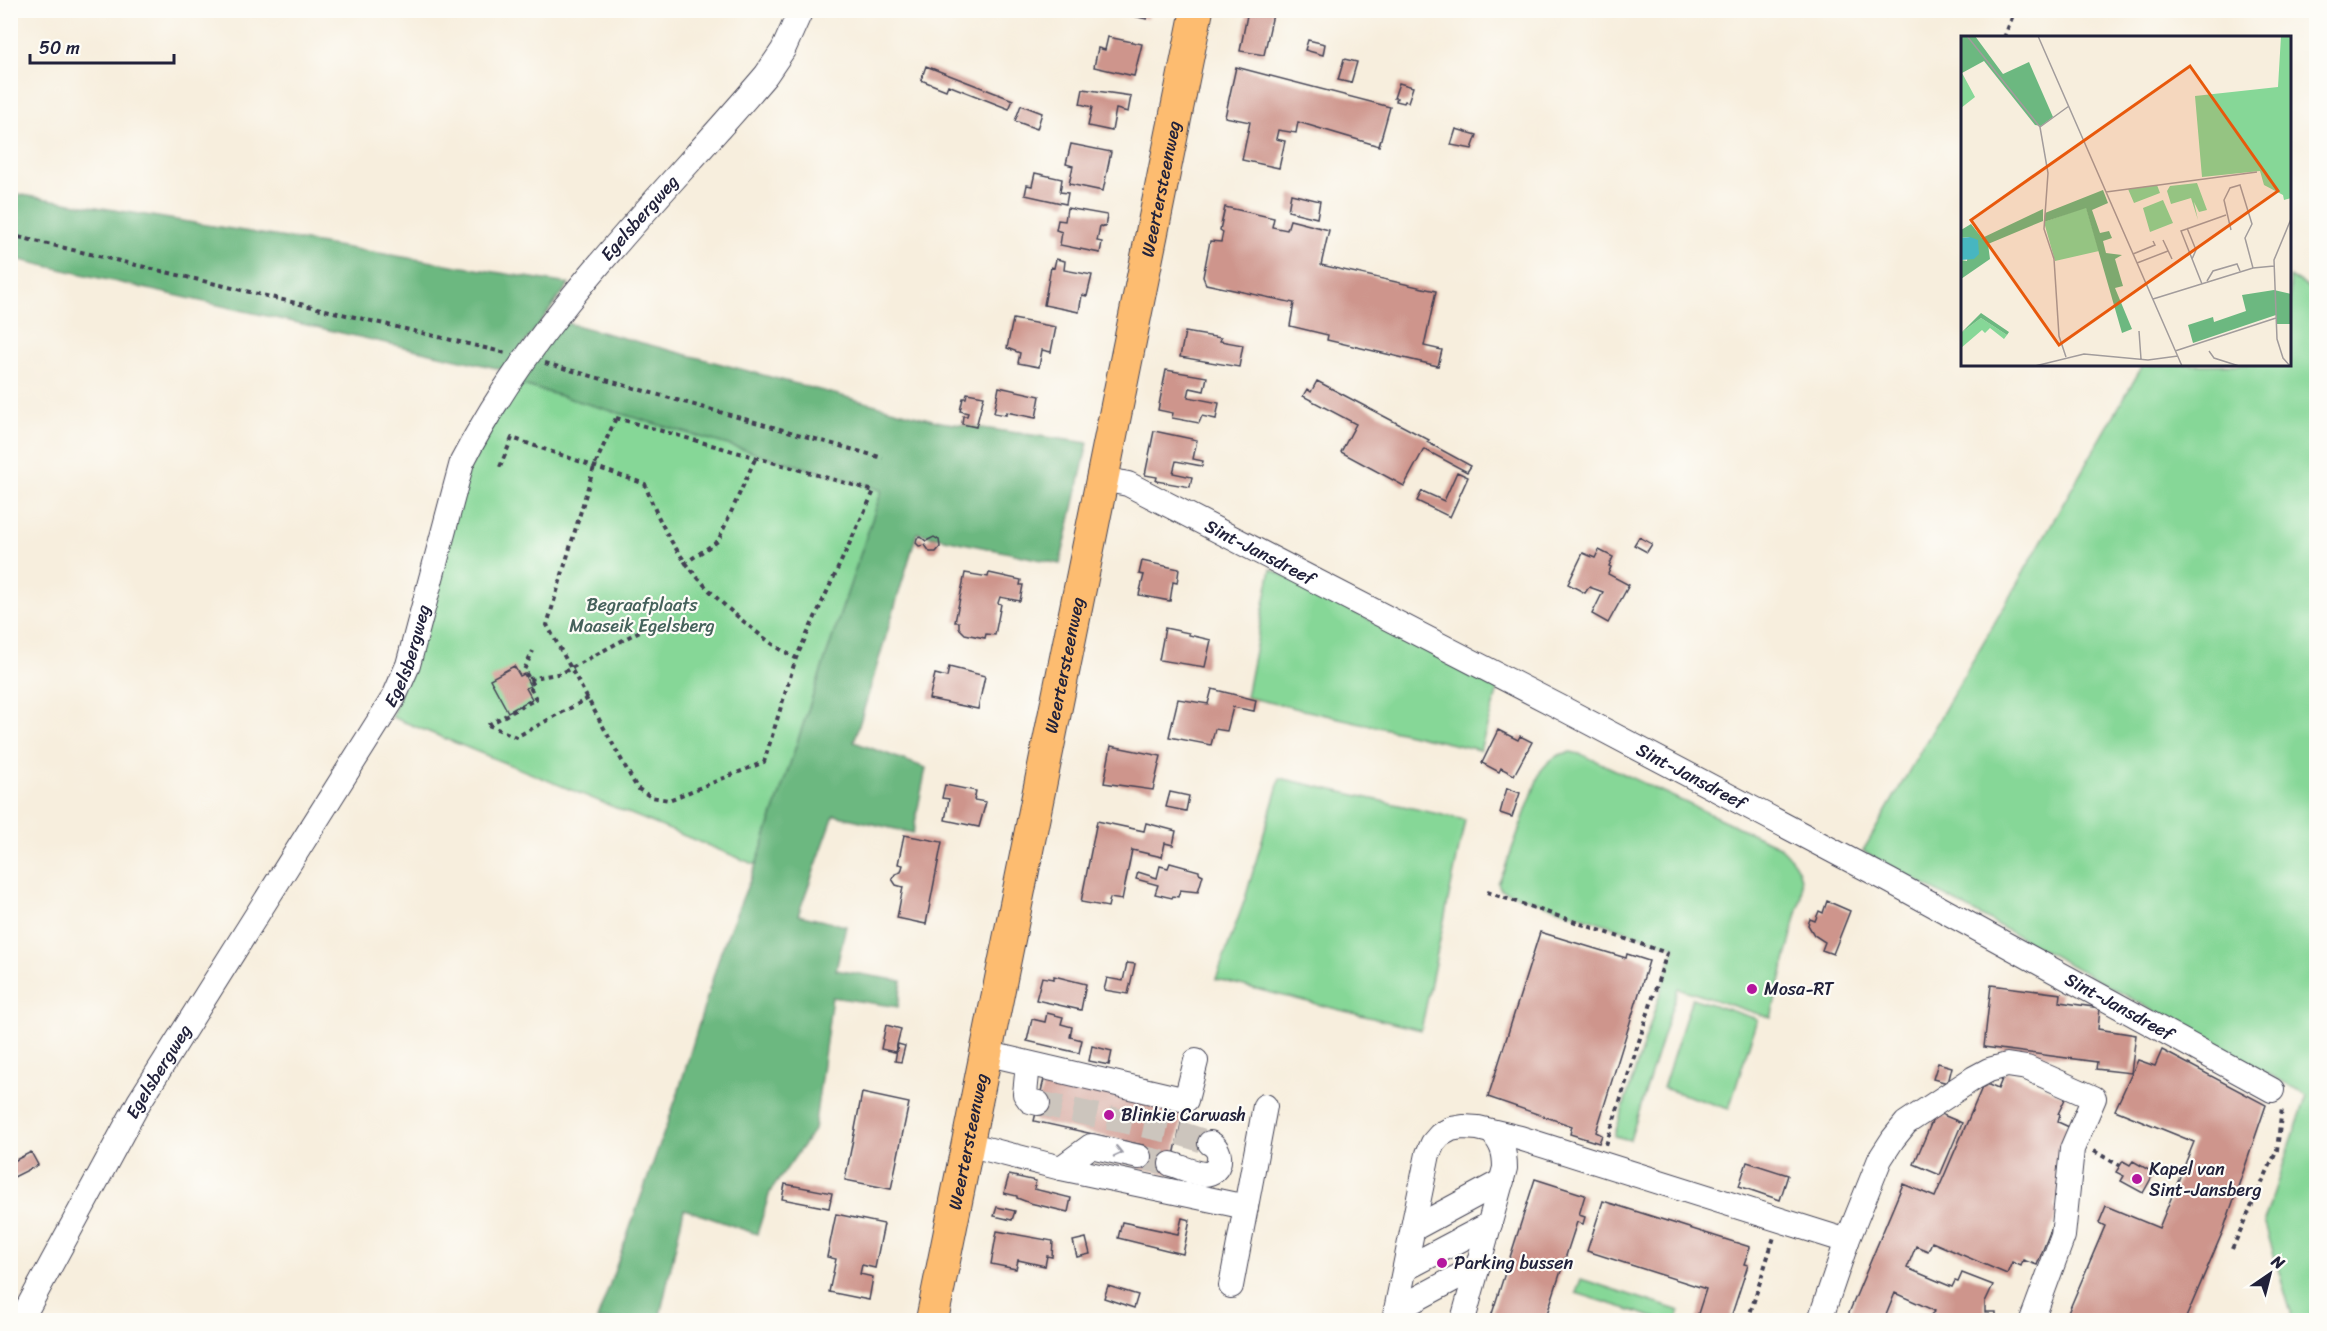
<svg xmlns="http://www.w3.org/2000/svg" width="2327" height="1331" font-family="Sriracha,sans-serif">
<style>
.green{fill:#86d797;stroke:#547c69;stroke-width:1.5}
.forest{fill:#6cb880;stroke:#476d5e;stroke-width:1.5}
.building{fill:#ce958c}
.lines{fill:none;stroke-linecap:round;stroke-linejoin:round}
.minor-tunnel{stroke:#ccc5bd;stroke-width:24;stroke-dasharray:24 12;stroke-linecap:butt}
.minor-casing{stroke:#424153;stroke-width:26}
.major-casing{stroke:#424153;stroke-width:34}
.path{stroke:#424153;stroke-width:4;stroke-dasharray:4.5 4.5;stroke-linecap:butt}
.minor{stroke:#fff;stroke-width:24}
.major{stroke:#fdbc70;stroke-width:32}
.oneway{stroke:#9c9ca7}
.poi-dot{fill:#b5179e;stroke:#fdfcf7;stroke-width:2}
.labels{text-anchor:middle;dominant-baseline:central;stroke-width:4.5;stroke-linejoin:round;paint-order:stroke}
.street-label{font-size:18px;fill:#22223b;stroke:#fdfcf7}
.park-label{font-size:18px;fill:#45615b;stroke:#fdfcf7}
.poi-label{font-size:18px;fill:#22223b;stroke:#fdfcf7;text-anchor:start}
.inset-road{fill:none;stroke:#a29c9c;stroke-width:1.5}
.view{fill:#e8590c;fill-opacity:0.15;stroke:#e8590c;stroke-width:3}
.inset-edge{fill:none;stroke:#22223b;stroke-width:3}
</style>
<rect width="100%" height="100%" fill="#fdfcf7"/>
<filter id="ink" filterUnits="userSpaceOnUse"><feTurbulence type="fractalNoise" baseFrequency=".0167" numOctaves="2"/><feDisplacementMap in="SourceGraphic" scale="12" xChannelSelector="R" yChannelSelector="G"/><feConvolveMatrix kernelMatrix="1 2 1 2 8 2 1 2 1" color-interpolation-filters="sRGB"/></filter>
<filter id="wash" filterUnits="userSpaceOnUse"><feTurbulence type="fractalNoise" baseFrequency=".008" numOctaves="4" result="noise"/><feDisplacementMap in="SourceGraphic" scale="24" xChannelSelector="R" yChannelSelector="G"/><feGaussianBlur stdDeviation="1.35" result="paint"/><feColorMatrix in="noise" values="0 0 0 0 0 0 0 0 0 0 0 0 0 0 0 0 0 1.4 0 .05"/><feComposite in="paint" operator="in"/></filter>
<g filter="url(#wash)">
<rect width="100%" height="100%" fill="#f7eedd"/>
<path class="green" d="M2290,277L2316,292V1320H2293L2264,1221L2307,1095L1863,851L2143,365L2290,364Z
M513,382L882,490L756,865L392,717L467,473Z
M1271,569L1499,686L1480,750L1246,697Z
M1571,752L1583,755L1779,846C1796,861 1804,874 1801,897L1771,1018L1678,988L1630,1140L1614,1136L1675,947L1501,890L1498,883L1504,871L1540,772C1549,760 1556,754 1571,752Z
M1280,778L1465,820L1421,1030L1216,979L1245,899Z
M1692,998L1757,1019L1729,1109L1663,1088Z
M1581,1279L1680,1311L1677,1320H1662L1576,1293Z"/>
<path class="forest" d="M10,193L569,284L505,370L11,258Z
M563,322L940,422L1088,443L1060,564L917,533L854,742L926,768L913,833L834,815L798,915L846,926L836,970L902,981L898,1007L832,997L814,1130L770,1192L757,1234L684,1209L659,1320H597L678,1093L721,951L756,865L882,490L513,382Z"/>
<g id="blocks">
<path class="building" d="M1120,10H1149L1147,19L1120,13Z
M1248,10H1274L1264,55L1240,51Z
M1108,37L1142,44L1134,76L1094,67L1098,48L1105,50Z
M1308,40L1325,44L1323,55L1305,50Z
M1344,59L1357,62L1351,83L1338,80Z
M926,66L1013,100L1009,109L948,85L946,90L921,80Z
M1236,67L1390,107L1379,146L1298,122L1296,133L1278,130L1276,139L1285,141L1279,168L1242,160L1250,122L1225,117Z
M1399,83L1413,87L1408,102L1405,101L1404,103L1396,101L1397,98H1394Z
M1083,89L1131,96L1128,112L1116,109L1112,131L1088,126L1092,107L1080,104Z
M1021,105L1042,113L1037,129L1015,121Z
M1456,129L1477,135L1472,149L1451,145Z
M1071,144L1111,152L1103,191L1069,184L1073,166L1066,164Z
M1035,173L1062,179L1060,192L1068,193L1066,204L1025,195L1027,185L1032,186Z
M1291,194L1320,201L1317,218L1288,211Z
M1225,207L1274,218L1272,227L1287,230L1290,220L1329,230L1321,265L1436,291L1424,346L1442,350L1438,366L1327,340L1328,335L1290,326L1294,303L1206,284L1203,277L1210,241L1221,242L1223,232L1220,230Z
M1067,208L1107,215L1105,227L1100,226L1097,241L1102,242L1100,253L1060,245L1062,232L1056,230L1058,220L1065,221Z
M1056,259L1065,261L1064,270L1092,275L1087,296L1082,295L1079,312L1044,305L1051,267L1054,268Z
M1013,319L1056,327L1051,352L1042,350L1039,367L1018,363L1020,353L1007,348Z
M1185,332L1221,338L1220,341L1243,345L1239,367L1180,357Z
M1166,370L1207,377L1204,391L1190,388L1188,397L1219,403L1216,419L1202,416L1199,423L1172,418L1173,413L1158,410Z
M1317,381L1429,440L1427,442L1471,466L1467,472L1424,449L1404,486L1341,452L1356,424L1303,396L1307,389L1311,392Z
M999,387L1040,396L1036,418L1006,412V415L994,413Z
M967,393L984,396L976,427L962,424L963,416H967L968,413L960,411L963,398H966Z
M1154,431L1197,440L1193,459L1203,461L1202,466L1176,461L1173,473L1192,477L1190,487L1156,481L1157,477L1145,475Z
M1457,472L1468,477L1450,517L1417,501L1422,491L1444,501Z
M921,537L926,541L934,537L939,540L940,547L936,552H930L925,545L919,546L916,543L917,538Z
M1639,537L1652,544L1647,552L1634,545Z
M1599,550L1613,557L1609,566L1611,567L1608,574L1629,585L1608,623L1592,614L1603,592L1589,587L1585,593L1568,584L1583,553L1595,558Z
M1142,561L1179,569L1177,583L1173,582L1170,601L1139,595L1144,575L1139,574Z
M965,573L988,577L989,573L1021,580L1020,585H1023L1020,601L1000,597L998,603L1001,604L995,635L986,634L985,638L965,634L959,628V622H955Z
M1165,628L1189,633V635L1211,640L1205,667L1159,660Z
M514,666L520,676L524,674L530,686L526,688L532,699L508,712L490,679Z
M949,667L985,676L978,709L929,699L935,674L947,677Z
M1212,689L1256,700L1254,711L1233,707L1227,731L1215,729L1211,745L1169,737L1178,699L1208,704Z
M1498,730L1518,740L1520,736L1532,742L1514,775L1501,768L1499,772L1482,763Z
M1111,746L1161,756L1153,790L1104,783Z
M945,785L976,791L974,800L986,802L979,827L945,820L949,799L942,798Z
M1507,788L1520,793L1512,817L1500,813Z
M1170,792L1189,796L1186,811L1166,807Z
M1097,821L1144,831L1146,823L1176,831L1173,845L1165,843L1162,857L1132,850L1122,900L1110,898L1108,907L1081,902Z
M904,835L942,842L926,924L897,918L903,887L896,885L892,879L895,874L901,872L903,865L898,864Z
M1170,863L1199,871V873L1203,875L1198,892L1180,890L1178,897L1173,896L1172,898L1155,894L1158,885L1136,879L1138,872L1157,878L1160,866L1168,868Z
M1827,901L1850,911L1833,954L1822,950L1825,942L1814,935L1808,925L1810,919L1815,921L1819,911L1823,913Z
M1540,932L1626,958L1627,954L1649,961L1596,1132L1602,1135L1599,1143L1570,1134L1572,1126L1488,1097Z
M1127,963L1135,964L1128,994L1104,990L1107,978L1123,981Z
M1054,976L1086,984L1081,1010L1036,1000L1042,977L1054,979Z
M1991,985L2061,994L2060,1002L2100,1008L2098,1029L2136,1035L2131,1073L2096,1069L2097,1062L1984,1047Z
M1047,1013L1063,1017L1061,1024L1072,1027L1070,1037L1082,1040L1079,1053L1027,1041L1032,1019L1045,1022Z
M886,1025L901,1029L895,1052L881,1049Z
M898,1044L905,1046L901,1062L895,1061Z
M1092,1046L1112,1051L1109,1065L1089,1061Z
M2162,1050L2266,1105L2223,1231L2185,1320H2065L2105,1226L2099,1223L2106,1206L2159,1228L2194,1142L2115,1110L2138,1060L2155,1066Z
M1938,1063L1952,1067L1948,1083L1933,1079Z
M2005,1072L2066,1097L2058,1114L2060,1115L2058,1122L2069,1127L2060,1149L2064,1184L2054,1207L2059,1209L2037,1265L2023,1260L2021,1266L2012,1262L2007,1274L1932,1242L1928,1251L1916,1246L1907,1268L1952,1287L1955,1281L1958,1282L1962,1273L1993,1285L1985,1302V1312H1996V1320H1925L1935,1311L1895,1293L1884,1320H1846L1903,1184L1935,1197L1984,1083L1998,1089Z
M1044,1079L1184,1110L1170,1174L1137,1167L1143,1145L1034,1121Z
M862,1093L909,1103L891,1189L845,1180Z
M1936,1112L1962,1123L1940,1175L1914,1164Z
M31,1152L38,1165L10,1179V1163Z
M2123,1161L2130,1165L2133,1161L2154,1173L2143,1193L2121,1181L2124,1176L2116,1172Z
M1747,1162L1788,1175L1780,1200L1739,1186Z
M1009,1175L1036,1181L1034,1189L1071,1198L1068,1212L1030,1203L1017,1198V1196L1004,1193Z
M1535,1179L1585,1195L1579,1215L1585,1217L1583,1224L1577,1222L1545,1320H1490Z
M785,1184L832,1193L829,1208L782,1199Z
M1603,1201L1750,1247L1744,1264L1748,1265L1730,1320H1696L1706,1289L1587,1251Z
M997,1207L1015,1211L1012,1220L994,1216Z
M836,1214L884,1224L875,1268L862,1265L860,1274L873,1277L869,1300L829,1292L836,1259L827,1257Z
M1182,1218L1190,1220L1183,1254L1118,1238L1122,1222L1178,1234Z
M997,1231L1053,1241L1052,1257L1047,1256L1045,1266L1018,1260L1016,1269L991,1264Z
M1086,1238L1090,1254L1077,1257L1073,1241Z
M1108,1286L1138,1295L1134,1308L1104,1298Z"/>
</g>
</g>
<g filter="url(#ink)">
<use href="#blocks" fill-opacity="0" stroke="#424153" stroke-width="1.5"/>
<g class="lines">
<path class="minor-tunnel" d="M1038,1103L1179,1133L1210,1143
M1139,1157L1171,1164"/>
<defs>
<g id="minor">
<path id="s1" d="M1103,479L1128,484L1562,708L1890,881L2272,1090"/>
<path d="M985,1053L1186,1100L1196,1061"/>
<path d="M1028,1064L1025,1094L1030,1101L1038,1103"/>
<path d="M967,1144L1061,1168L1246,1207"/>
<path d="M1171,1164C1181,1167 1194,1173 1204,1174C1222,1174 1224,1150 1210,1143"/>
<path d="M1061,1168L1091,1146L1139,1157"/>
<path d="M1413,1229L1502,1181"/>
<path d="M1405,1269L1490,1224"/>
<path d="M1231,1286L1265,1106"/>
<path d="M1396,1310L1478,1266"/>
<path id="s2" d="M21,1320L139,1102L394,697L408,665L462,462C538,314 660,200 766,75L783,50L801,10"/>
<path d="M1394,1320L1428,1154L1433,1143L1440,1135L1451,1129L1463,1127L1478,1128L1520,1138L1847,1241"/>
<path d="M1463,1320L1505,1168C1505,1152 1502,1144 1492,1132"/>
<path d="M1820,1320L1847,1241L1880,1159L1893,1139L1906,1123L1974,1078L1989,1070L2007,1065L2027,1068L2094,1098L2072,1149L2063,1236L2032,1320"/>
</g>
<g id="major">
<path id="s3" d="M932,1320L1197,10"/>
</g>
</defs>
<use href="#minor" class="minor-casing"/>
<use href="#major" class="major-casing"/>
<path class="path" d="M2004,38L2015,10
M10,235L506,353
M545,363L883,458
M616,418L874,491L796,658L764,762L669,800L651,797L637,788L547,625L594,467Z
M500,467L512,438L645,484C665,542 696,583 743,621C760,635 776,648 796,658
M684,564L718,541L756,457
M529,679L562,673L649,626
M488,725L516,737L589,698
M488,725L536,699L531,689L534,687L524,670L533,651
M1487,892L1667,953L1606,1145
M2094,1151L2120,1166
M2232,1249L2277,1150L2282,1108
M1748,1320L1774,1237"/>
<use href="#minor" class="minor"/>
<use href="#major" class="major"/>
</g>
<defs><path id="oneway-chevron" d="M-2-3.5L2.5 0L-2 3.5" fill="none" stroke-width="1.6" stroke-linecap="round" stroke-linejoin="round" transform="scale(1.5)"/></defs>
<use class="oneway" href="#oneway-chevron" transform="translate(1118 1152) rotate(13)"/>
</g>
<g class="poi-dot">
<circle cx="1752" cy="989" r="6"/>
<circle cx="1109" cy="1115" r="6"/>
<circle cx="2137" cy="1179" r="6"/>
<circle cx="1442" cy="1263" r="6"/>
</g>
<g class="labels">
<g class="street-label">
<text stroke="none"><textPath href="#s3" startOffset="1154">Weertersteenweg</textPath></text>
<text stroke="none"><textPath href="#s2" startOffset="1274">Egelsbergweg</textPath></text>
<text stroke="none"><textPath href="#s1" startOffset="174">Sint-Jansdreef</textPath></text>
<text stroke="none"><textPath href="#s2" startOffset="770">Egelsbergweg</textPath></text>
<text stroke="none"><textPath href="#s3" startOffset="668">Weertersteenweg</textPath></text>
<text stroke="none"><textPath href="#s1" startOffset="660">Sint-Jansdreef</textPath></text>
<text stroke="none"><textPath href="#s1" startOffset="1146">Sint-Jansdreef</textPath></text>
<text stroke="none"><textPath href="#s2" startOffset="284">Egelsbergweg</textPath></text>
<text stroke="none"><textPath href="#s3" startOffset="182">Weertersteenweg</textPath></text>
</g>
<g class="park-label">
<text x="642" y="605">Begraafplaats<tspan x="642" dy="21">Maaseik Egelsberg</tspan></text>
</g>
<g class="poi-label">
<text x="1764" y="989">Mosa-RT</text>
<text x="1121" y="1115">Blinkie Carwash</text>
<text x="2149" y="1169">Kapel van<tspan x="2149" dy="21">Sint-Jansberg</tspan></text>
<text x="1454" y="1263">Parking bussen</text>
</g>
</g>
<g transform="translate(1961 36)">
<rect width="330" height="330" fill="#f7eedd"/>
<path d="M320,0H330V162L323,164L322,159L303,149L299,135L241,141L234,60L317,51ZM0,35L14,61L0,72ZM236,147L246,174L238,176L233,166L237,184L230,162L210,168L206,155L209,150ZM196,149L199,157L173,167L167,153ZM202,164L212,187L189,196L182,172ZM125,171L138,215L94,225L83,186ZM20,282L46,299L43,303L29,292L24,297L21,294L0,312V297Z" fill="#86d797"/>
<path d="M0,0H14L42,38L68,26L92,81L80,90L74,89L23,25L1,37ZM142,154L147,167L131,174L139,197L148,195L151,202L142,205L145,217L161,219L154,223L162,250L154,252L171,293L161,297L125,172L83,186L84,177ZM82,173V185L27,208L29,223L0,243V224L6,225L9,201L0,202V194L10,188L21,202ZM313,254L330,258V288H316L315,279L312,280L232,307L227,289L252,281L253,286L285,275L281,259ZM20,277L48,296L46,299L20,282L0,297Z" fill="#6cb880"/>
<path d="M9,201L17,204L18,218L13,223L0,224V202Z" fill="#47b6c0"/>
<path class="inset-road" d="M6,0L79,91L87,137L83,193L93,223L98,300L105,321M77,0L221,330M79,91L108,70M145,156L296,136M226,192L235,214L231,223M270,194L263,164L269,152L279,149L291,188L284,202L292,232M202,204L211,223M172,218L194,209L192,205M176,227L207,215M246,245L252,235L276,228L279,235M241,248L220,195L265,179M192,263L292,232L313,230M178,295L180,323M214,315L315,282M248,315L253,322L278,330M74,330L123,318L187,324L217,320M329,330L322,322L316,303L313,224L330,183"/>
<path class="view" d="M229,30L317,155L98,309L10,184Z"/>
<rect width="330" height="330" class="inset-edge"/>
</g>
<rect width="2327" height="1331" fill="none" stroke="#fdfcf7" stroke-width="36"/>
<g transform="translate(2270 1274) rotate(35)" stroke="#fdfcf7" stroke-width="4.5" paint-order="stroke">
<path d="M0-4.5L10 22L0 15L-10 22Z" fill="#22223b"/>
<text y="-9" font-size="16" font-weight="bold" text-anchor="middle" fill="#22223b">N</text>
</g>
<path d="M30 54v9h144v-9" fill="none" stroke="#22223b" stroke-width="3"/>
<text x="39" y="54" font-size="18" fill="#22223b" stroke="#fdfcf7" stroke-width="4.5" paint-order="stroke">50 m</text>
</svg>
